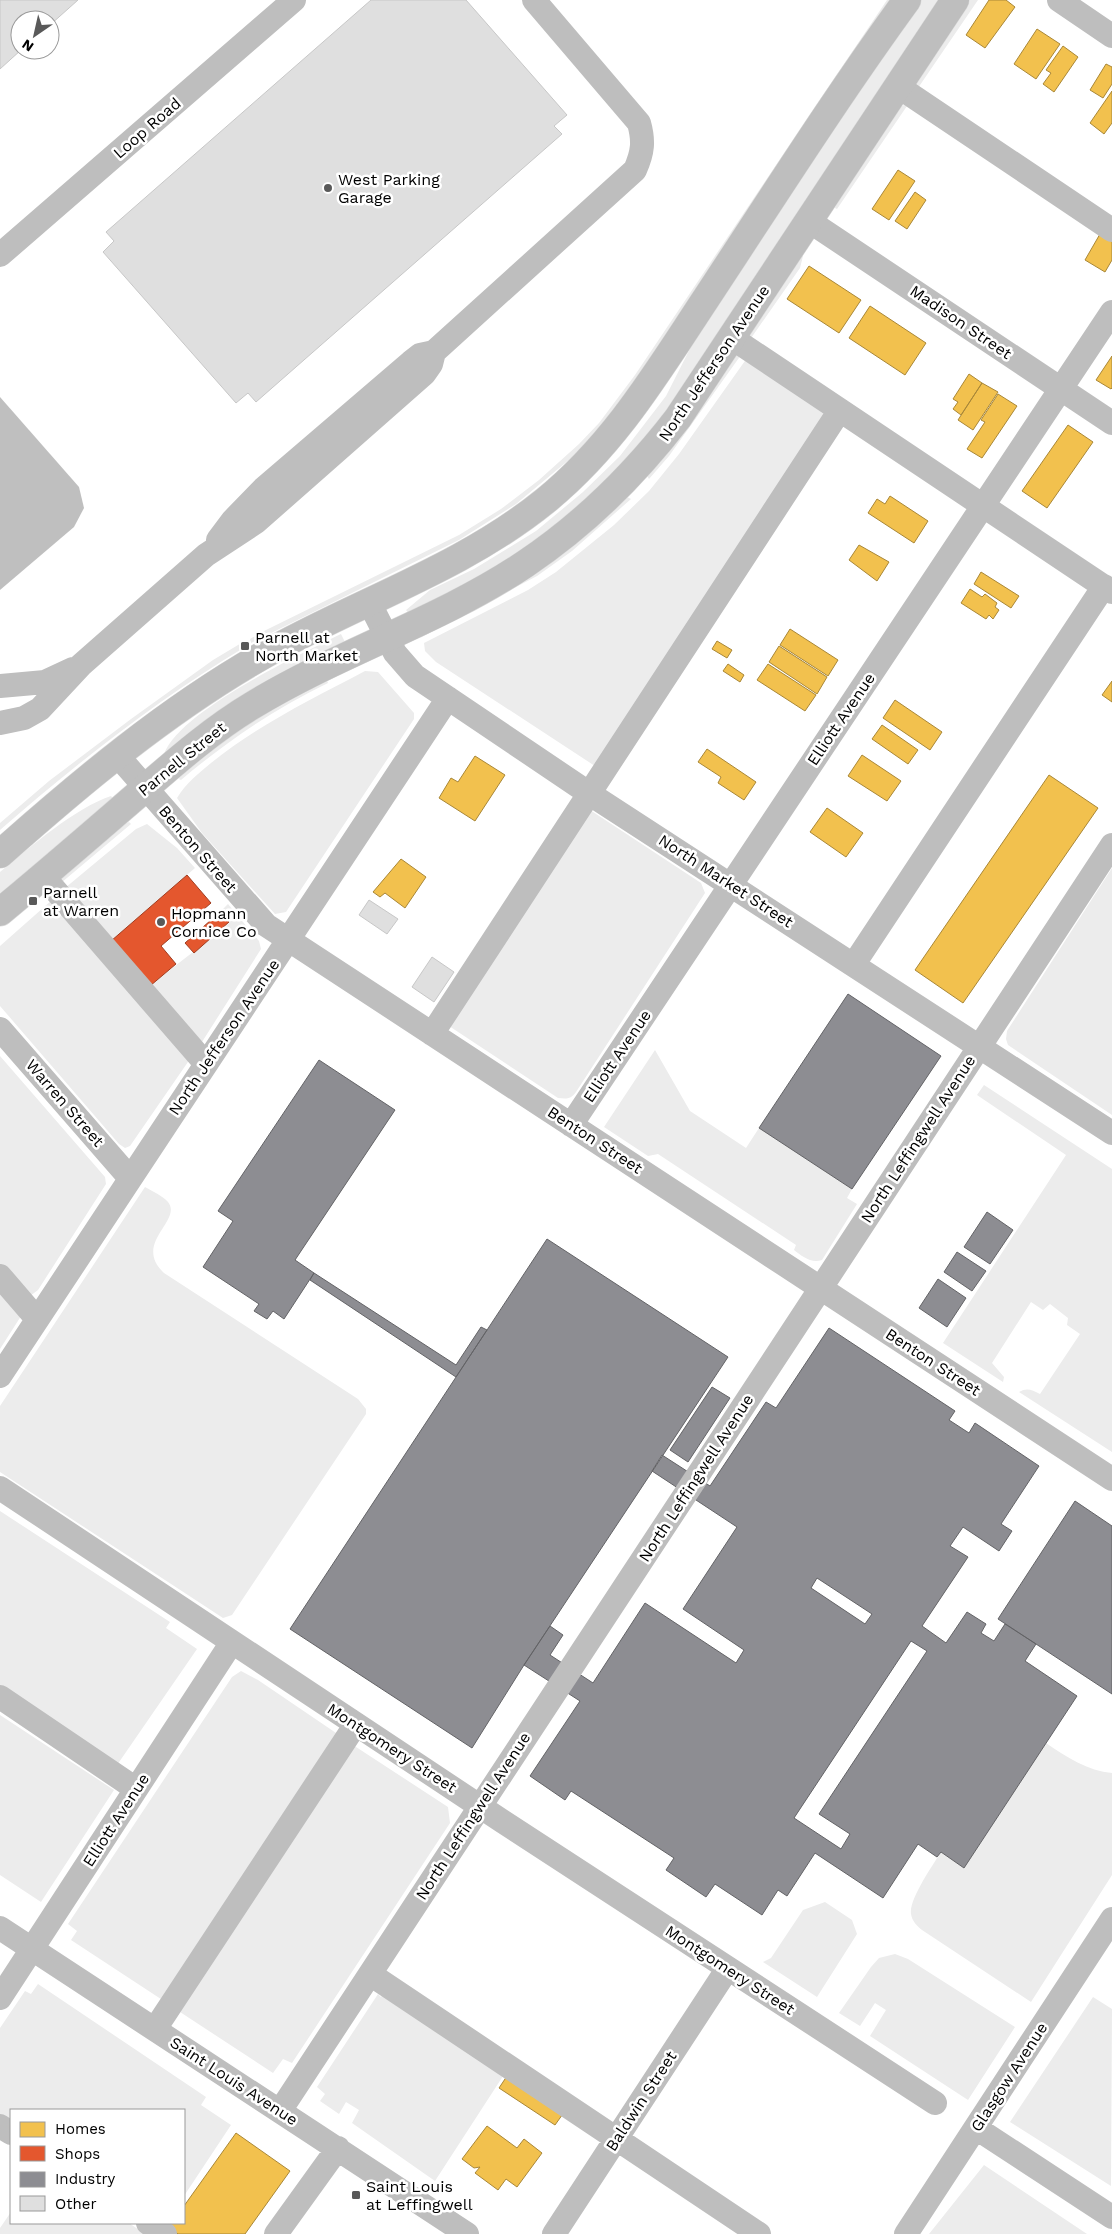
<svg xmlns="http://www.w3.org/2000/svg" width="1112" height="2234" font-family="'Work Sans',sans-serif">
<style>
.green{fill:#ececec}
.water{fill:#bfbfbf}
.homes{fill:#f2c14e;stroke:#a98737}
.shops{fill:#e4572e;stroke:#a03d20}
.industry{fill:#8d8d92;stroke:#636366;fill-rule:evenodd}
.building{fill:#dfdfdf;stroke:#c7c7c7}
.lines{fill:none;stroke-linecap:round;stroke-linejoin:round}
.major-casing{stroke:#dbdbdb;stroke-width:29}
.minor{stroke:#bebebe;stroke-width:24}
.major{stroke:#bebebe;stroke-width:28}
.poi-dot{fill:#595959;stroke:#fff;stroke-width:2}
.labels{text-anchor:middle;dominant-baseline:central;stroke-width:5;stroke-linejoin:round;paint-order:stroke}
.street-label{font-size:16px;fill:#000;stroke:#fff}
.poi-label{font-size:16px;fill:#000;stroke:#fff;text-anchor:start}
</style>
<rect width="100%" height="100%" fill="#fff"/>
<path class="green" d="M887,0H893L638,379L598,431L576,454L516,504L459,540L251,643L250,639L264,631L459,535L501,509L539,480L579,444L599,423L635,375Z
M920,0H942L669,411L603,488L504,564L409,614L406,610L430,590L474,569L536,531L583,492L620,456L666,396L702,325Z
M968,0H978L918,88L916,83Z
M904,105L907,106L837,209L835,208L839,196L900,107Z
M800,254L803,256L800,268L749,341L747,335Z
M737,354L741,355L669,456L649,479L647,476Z
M747,358L829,414L598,768L436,662L425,651L424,643L528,590L556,572L614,525L649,491L679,454Z
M627,497L631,499L572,551L537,576L420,638L424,633Z
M341,634L346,644L164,754C180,711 299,655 341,634Z
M243,642L245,647C158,699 77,763 0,830V823L49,781L131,719L213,660Z
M365,671L378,672L414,713V719L286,912L275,914L202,833L177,798C186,783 198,774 211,763C258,725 312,699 365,671Z
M326,678L328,683C274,709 227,741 181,780L179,779L182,773L231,734Z
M111,796L115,801L0,899V872C30,847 75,808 111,796Z
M587,808L701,883L705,893L576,1092C571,1099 567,1099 558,1098L446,1024Z
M129,822L131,824L61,883L60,879L122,825Z
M147,824L177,848L195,868L111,941L65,888L136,829Z
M1112,868V1115L1008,1045L1006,1039L1007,1031Z
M52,900L190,1059L130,1146L125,1148L119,1144L0,1006V946Z
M228,904L259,941L261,949L202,1042L150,986C176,964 204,945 229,923L220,912Z
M655,1050L690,1111L746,1148L759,1128L852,1189L847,1198L857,1204L822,1260C811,1264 802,1256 794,1250L796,1245L658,1154L648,1156L604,1127Z
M0,1056L105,1177L106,1184L38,1290L30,1296L0,1266Z
M984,1085L1112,1169V1452L1019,1392C1027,1387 1032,1390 1040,1394L1080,1334L1067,1325L1068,1318L1050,1304L1043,1310L1031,1302L992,1363L1004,1377L1003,1382L943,1343L1066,1155L977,1095Z
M145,1187C152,1191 163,1196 168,1202C183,1221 132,1243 164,1273L358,1399L366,1409V1414L232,1615L223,1618L0,1472V1406Z
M0,1286L23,1313L0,1349Z
M0,1511L170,1622L166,1628L197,1649L115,1768L0,1689Z
M241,1671L258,1680L339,1735L167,2003L71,1940L77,1931L68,1924L232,1677Z
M0,1715L114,1790L41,1902L0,1875Z
M1046,1743C1066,1757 1088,1771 1112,1773V1875L1031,2002L922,1930C917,1926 912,1921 911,1914C909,1899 933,1865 941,1852L964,1868Z
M353,1745L448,1807L450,1823L292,2063L283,2059L273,2073L177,2010Z
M825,1902L852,1920L857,1934L817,1997L763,1962L771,1958L803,1910Z
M895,1954L908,1959L1015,2027L968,2100L870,2036L886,2010L875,2003L860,2026L839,2013L871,1967L879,1958Z
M38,1984L206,2097L201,2105L231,2125L184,2196V2110H11V2125L0,2117V2028L25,1991L31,1994Z
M384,1993L505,2073L435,2181L352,2123L359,2110L346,2102L339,2114L320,2101L325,2094L317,2087L378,1994L381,1997Z
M1093,1997L1112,2009L1111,2186L1010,2122Z
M984,2165L1087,2234H929Z
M11,2212V2223H129L145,2234H0V2228Z"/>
<path class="water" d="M0,397L79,487L84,508L74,527L0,590Z"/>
<path class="homes" d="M989,0H1006L1015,7L985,48L966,35Z
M1037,29L1060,44L1036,79L1014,64Z
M1063,46L1078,57L1054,92L1043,84L1051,73L1046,70Z
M1106,64L1112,67V84L1103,98L1090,90Z
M1112,91V123L1104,134L1090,123Z
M898,170L915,181L889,220L872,209Z
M915,192L926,200L907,229L895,221Z
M1100,234L1112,241V260L1105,272L1085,260Z
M809,266L861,300L839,333L787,299Z
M870,306L926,343L905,375L849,338Z
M1112,356V388L1111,389L1096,380Z
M969,374L982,383L961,415L953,409L958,402L953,399Z
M982,383L998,392L973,430L958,420Z
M998,394L1017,406L982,458L967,449L985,422L981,420Z
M1068,425L1093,442L1047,508L1022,491Z
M890,496L928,521L914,543L868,513L877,499L885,504Z
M859,545L889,562L877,581L849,560Z
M981,572L1019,596L1011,608L974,584Z
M970,589L982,597L985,594L997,603L995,607L999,610L993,619L989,615L986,619L961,603Z
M790,629L838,660L828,676L780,645Z
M717,641L732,650L727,658L712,649Z
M779,646L827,677L817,694L769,662Z
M728,664L744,675L740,682L723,671Z
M768,664L816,695L805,711L757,680Z
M1112,681V702L1102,695Z
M895,700L942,732L930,750L883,718Z
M882,725L918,750L908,764L872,739Z
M707,749L756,782L744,800L718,783L721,777L698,762Z
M862,755L901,781L887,801L848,776Z
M475,756L505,775L475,821L439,798L451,778L458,782Z
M1049,775L1098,808L963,1003L915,970Z
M827,808L863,833L846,857L810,832Z
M401,859L426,877L405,908L385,893L380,897L373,892Z
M509,2073L565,2111L555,2125L499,2088Z
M487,2126L517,2148L524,2139L542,2153L517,2187L506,2179L498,2190L475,2173L480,2167L474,2168L462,2159Z
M236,2133L290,2171L245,2234H178L169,2227L172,2223H184V2206Z"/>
<path class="shops" d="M187,875L211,903L161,946L176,964L150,986L111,941Z
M220,912L229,922L194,953L185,943Z"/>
<path class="industry" d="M848,994L941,1056L852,1189L759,1128Z
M319,1060L395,1110L295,1260L314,1273L284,1319L273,1311L267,1319L254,1311L259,1304L203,1267L233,1221L218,1211Z
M987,1212L1013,1230L990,1264L964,1247Z
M547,1239L728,1357L524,1665L472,1748L290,1629Z
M957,1252L986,1271L972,1291L944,1272Z
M314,1273L456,1365L481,1327L487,1330L456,1377L310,1280Z
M938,1279L966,1298L947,1327L919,1308Z
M829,1328L955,1411L949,1420L969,1433L975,1423L1039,1466L1001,1524L1012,1531L999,1551L963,1527L950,1546L968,1557L922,1626L946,1643L967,1612L986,1624L981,1633L994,1641L1005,1624L1036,1644L1025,1661L1077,1696L964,1868L941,1852L937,1857L918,1844L883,1898L815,1853L787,1896L778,1890L762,1915L715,1884L706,1897L666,1870L674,1858L571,1791L565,1800L530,1776L580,1701L524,1665L550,1626L563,1635L550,1655L593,1683L645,1603L736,1663L744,1650L683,1609L737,1527L652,1471L662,1455L710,1486L766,1402L776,1408ZM817,1578L872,1614L865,1624L811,1588ZM911,1641L927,1651L819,1814L850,1834L841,1849L794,1818Z
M712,1387L730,1398L688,1462L670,1450Z
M1075,1501L1112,1526V1694L998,1619Z"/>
<path class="building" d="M0,0H78L50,25V20H20L21,50L0,69Z
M371,0H466L567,115L554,126L562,134L256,402L248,393L236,403L103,252L114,241L106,232Z
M369,900L398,919L387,934L359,915Z
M432,957L454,972L434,1002L412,987Z"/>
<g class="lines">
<defs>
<path id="major" d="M0,854C81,782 166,711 260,657C354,603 460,570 545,501C615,444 658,371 707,297C773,197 837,96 907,0
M0,912C46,874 91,835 136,796C173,764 211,730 253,705C340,652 440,621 525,564C583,525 635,474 678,418L955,0"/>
</defs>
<use href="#major" class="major-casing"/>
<path class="minor" d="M1059,0L1112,36
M899,87L1112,230
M809,221L1112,423
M0,255L294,0
M732,338L1112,592
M218,540L233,520L264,488L411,362L420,355L434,352
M369,602L395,653L415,676L590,794L1112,1133
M0,686L45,682L73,669
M0,723L24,718L40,709L81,665L206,555L256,522L424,374L431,364L434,352L635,170C643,152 644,141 639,123L534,0
M117,755L266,925L1112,1479
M43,876L205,1063
M854,964L1104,586
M0,1029L129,1177
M432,1034L840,410
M571,1125L1112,312
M0,1276L37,1319
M0,1376L448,698
M0,1488L502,1821L935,2103
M0,1697L136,1789
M0,1928L467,2234
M370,1974L759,2234
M0,1998L232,1642
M155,2029L356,1724
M280,2111L1112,845
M0,2126L11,2133
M976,2128L1112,2217
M148,2223L165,2234
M276,2234L338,2148
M554,2234L728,1968
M906,2234L1112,1919"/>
<use href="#major" class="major"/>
</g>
<g class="poi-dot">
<circle cx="328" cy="188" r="5"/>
<rect x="240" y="641" width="10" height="10" rx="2.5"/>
<rect x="28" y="896" width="10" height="10" rx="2.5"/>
<circle cx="161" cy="922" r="5"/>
<rect x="351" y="2190" width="10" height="10" rx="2.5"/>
</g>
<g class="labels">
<g class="street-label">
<text transform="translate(147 128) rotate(-41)">Loop Road</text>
<text transform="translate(961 322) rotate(34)">Madison Street</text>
<text transform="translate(714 363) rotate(-56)">North Jefferson Avenue</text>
<text transform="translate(841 719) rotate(-56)">Elliott Avenue</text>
<text transform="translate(182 759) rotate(-39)">Parnell Street</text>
<text transform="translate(198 849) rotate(49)">Benton Street</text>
<text transform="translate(726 881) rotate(33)">North Market Street</text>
<text transform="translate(224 1037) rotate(-56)">North Jefferson Avenue</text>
<text transform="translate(617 1056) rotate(-56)">Elliott Avenue</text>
<text transform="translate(65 1103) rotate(49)">Warren Street</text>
<text transform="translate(918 1139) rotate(-57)">North Leffingwell Avenue</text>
<text transform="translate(595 1140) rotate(33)">Benton Street</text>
<text transform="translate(933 1362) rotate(33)">Benton Street</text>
<text transform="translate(696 1478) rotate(-57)">North Leffingwell Avenue</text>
<text transform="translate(392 1748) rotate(33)">Montgomery Street</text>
<text transform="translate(473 1816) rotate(-57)">North Leffingwell Avenue</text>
<text transform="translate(116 1820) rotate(-57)">Elliott Avenue</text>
<text transform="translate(730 1970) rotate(33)">Montgomery Street</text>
<text transform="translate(1009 2077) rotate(-57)">Glasgow Avenue</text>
<text transform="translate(234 2081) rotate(33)">Saint Louis Avenue</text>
<text transform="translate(641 2101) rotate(-57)">Baldwin Street</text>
</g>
<g class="poi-label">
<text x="338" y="179">West Parking<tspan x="338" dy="18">Garage</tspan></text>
<text x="255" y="637">Parnell at<tspan x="255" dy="18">North Market</tspan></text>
<text x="43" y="892">Parnell<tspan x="43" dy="18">at Warren</tspan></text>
<text x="171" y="913">Hopmann<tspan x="171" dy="18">Cornice Co</tspan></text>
<text x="366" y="2186">Saint Louis<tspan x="366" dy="18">at Leffingwell</tspan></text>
</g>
</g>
<rect x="10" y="2109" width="175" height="115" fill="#ffffff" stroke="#999999"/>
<rect x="20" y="2122" width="25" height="15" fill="#f2c14e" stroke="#999999"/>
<text x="55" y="2134" font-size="15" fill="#000000">Homes</text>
<rect x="20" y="2146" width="25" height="15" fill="#e4572e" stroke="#999999"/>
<text x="55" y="2159" font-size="15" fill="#000000">Shops</text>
<rect x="20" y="2172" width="25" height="15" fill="#8d8d92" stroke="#999999"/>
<text x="55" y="2184" font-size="15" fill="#000000">Industry</text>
<rect x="20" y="2196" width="25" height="15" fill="#dfdfdf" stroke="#999999"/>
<text x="55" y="2209" font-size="15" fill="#000000">Other</text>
<g transform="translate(35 35) rotate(214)"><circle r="24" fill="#ffffff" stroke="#999999"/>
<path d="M0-4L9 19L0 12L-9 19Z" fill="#595959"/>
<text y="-8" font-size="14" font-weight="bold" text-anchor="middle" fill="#000000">N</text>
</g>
</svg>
